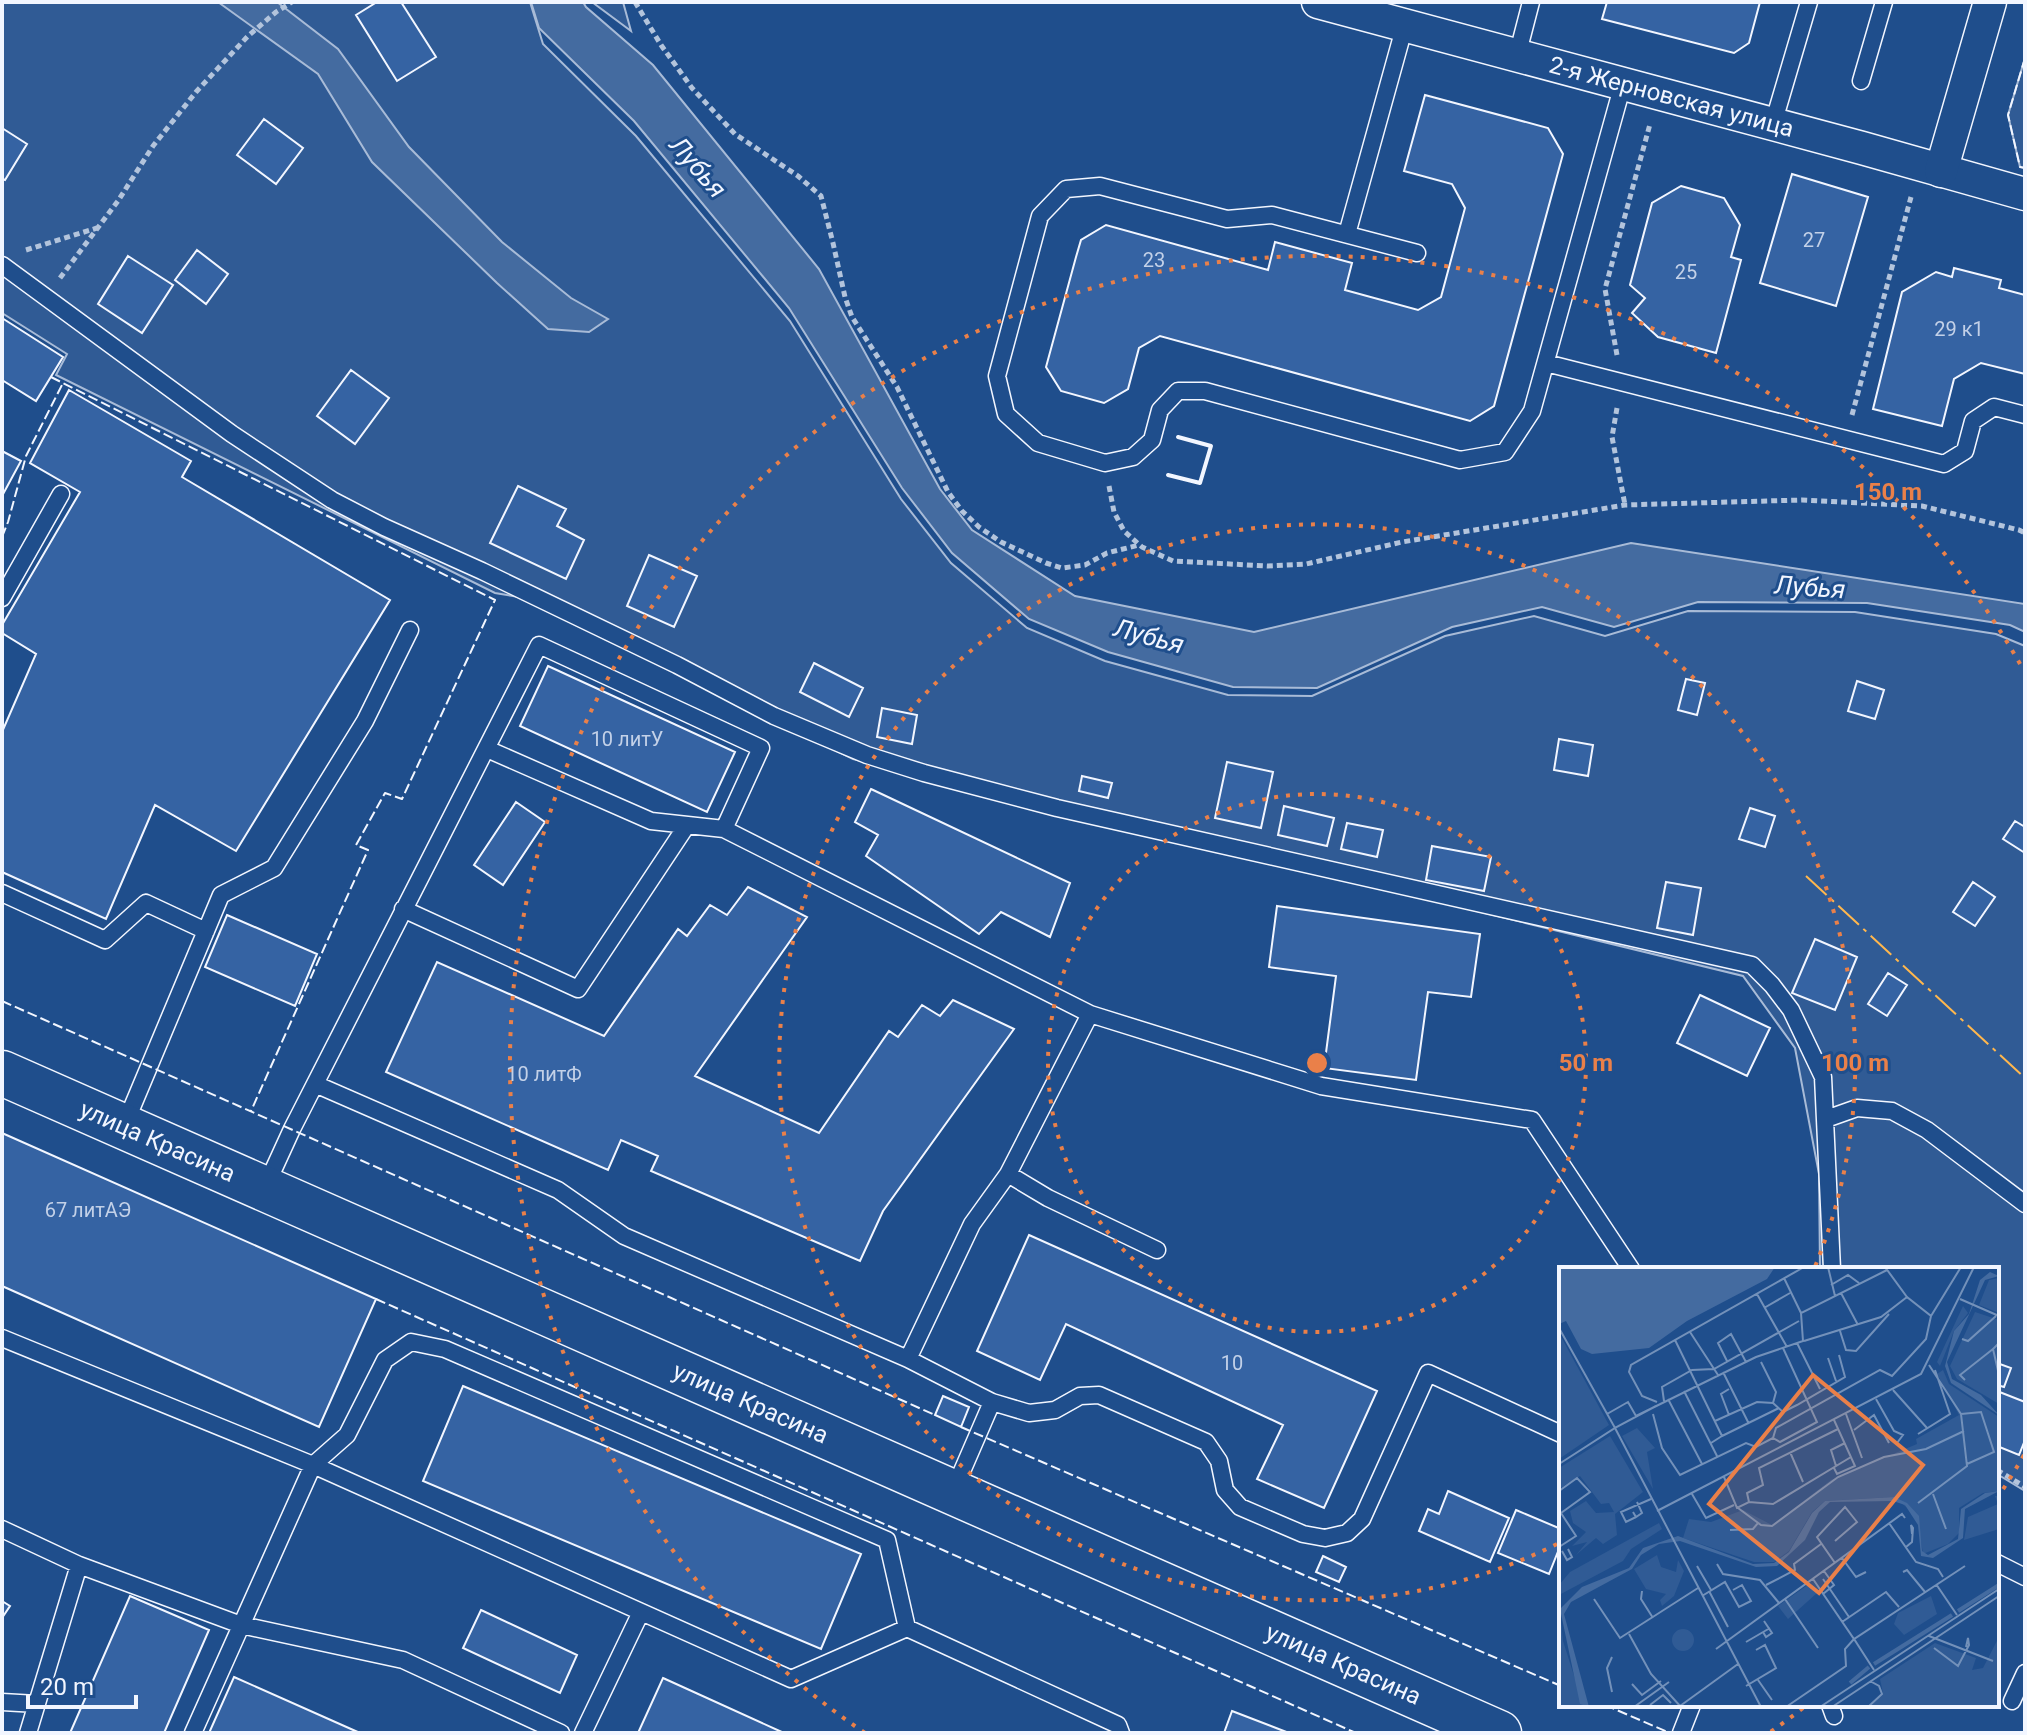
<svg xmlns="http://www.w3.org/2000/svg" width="2027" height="1735" font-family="Roboto,sans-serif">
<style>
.green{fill:#305b95;stroke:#a8bbd7;stroke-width:2}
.water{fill:#446ba0;stroke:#a8bbd7;stroke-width:2}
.building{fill:#3563a3;stroke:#f2f6ff;stroke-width:2}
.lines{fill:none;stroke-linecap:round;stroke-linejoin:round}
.lane-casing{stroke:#f2f6ff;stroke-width:19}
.street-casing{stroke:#f2f6ff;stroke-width:35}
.secondary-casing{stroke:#f2f6ff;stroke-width:47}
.path{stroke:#b3c4dc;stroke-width:5;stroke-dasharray:6 4;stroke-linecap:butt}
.lane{stroke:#1f4e8c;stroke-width:16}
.street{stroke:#1f4e8c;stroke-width:32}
.secondary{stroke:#1f4e8c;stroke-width:44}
.fence{stroke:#f2f6ff;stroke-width:2;stroke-dasharray:10 4;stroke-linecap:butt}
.wall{stroke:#f2f6ff;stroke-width:4}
.power{stroke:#ffb74d;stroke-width:2;stroke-dasharray:28 6 4 6;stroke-linecap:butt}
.ring{fill:none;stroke:#ea8049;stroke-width:4;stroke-dasharray:4 8}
.labels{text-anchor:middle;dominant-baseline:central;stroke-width:6;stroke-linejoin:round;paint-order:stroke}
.number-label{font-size:20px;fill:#c3d1e8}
.street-label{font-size:24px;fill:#f2f6ff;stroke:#1f4e8c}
.water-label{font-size:26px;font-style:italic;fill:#f2f6ff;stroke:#1f4e8c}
.inset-river{fill:none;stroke:#446ba0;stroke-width:4}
.inset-road{fill:none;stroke:#7391ba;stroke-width:2}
.view{fill:#ea8049;fill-opacity:0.15;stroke:#ea8049;stroke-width:4}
.inset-edge{fill:none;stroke:#f2f6ff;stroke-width:4}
.centre{fill:#ea8049;stroke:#1f4e8c;stroke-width:4}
.ring-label{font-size:24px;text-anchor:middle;font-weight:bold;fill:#ea8049;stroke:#1f4e8c;stroke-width:6;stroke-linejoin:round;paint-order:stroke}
</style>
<rect width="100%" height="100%" fill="#1f4e8c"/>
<path class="green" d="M2,2H530L543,44L636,136L790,321L901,499L951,563L1027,628L1105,661L1228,695L1312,696L1445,636L1534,616L1605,636L1688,611L1855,612L1996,634L2025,646V1491L1997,1474V1269H1820L1819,1174L1795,1048L1743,976L853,759L525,598L495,593L56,375L67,354L2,313Z
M592,2H623L631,31Z
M2025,58V168L2020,167L2008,115Z"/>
<path class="water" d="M218,2H277L338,49L409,147L502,242L571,298L608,319L589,332L548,329L497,283L372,162L318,74Z
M531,2H583L586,7L653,65L819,269L940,489L972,530L1075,596L1254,632L1631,543L2025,604V632L2010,625L1867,603L1698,602L1614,627L1542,607L1452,627L1317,688L1233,687L1108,652L1029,619L952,553L902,488L789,308L634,121L539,28Z"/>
<path class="building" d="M377,2H401L436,57L397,81L356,15Z
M1607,2H1760L1749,43L1734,53L1602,19Z
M1425,95L1548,128L1563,154L1494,406L1470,421L1160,336L1139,348L1128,389L1104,403L1061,391L1046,367L1076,257L1081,240L1106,225L1268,270L1275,242L1352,263L1345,290L1418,310L1441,297L1465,208L1452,184L1404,171Z
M264,119L303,148L276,184L237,155Z
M2,128L27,144L5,180L2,179Z
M1792,174L1868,197L1836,306L1760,283Z
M1681,186L1724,198L1740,225L1731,257L1741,260L1716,353L1658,337L1632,313L1645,298L1630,285L1652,203Z
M197,250L228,274L206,304L175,280Z
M128,256L173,285L142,333L98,304Z
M1954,268L2001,280L1999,288L2025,295V374L1981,363L1954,379L1942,426L1873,409L1902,292L1936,272L1952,277Z
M2,318L63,357L36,401L2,380Z
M351,370L389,398L355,444L317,416Z
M69,390L191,461L182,477L390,600L236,851L155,805L106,919L2,872V732L36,654L2,633V625L80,492L30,463Z
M2,451L21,461L2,496Z
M518,486L566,509L557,526L584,540L566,579L490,543Z
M649,555L697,576L674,627L627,606Z
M814,663L863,688L849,717L800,692Z
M548,666L735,752L707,812L520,726Z
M1686,679L1705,683L1697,715L1678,710Z
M1857,681L1884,690L1875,719L1848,711Z
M882,708L917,715L912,744L877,737Z
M1559,739L1593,745L1588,776L1554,770Z
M1227,762L1273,772L1261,828L1215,818Z
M1082,776L1112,783L1108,798L1079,791Z
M871,789L1070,883L1050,937L1001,912L979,934L866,856L878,835L855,822Z
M516,802L545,822L503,885L474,865Z
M1284,806L1334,818L1327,846L1278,835Z
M1750,808L1775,816L1765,847L1739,839Z
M2015,821L2025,827V853L2003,839Z
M1347,823L1383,830L1377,857L1341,849Z
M1432,846L1491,857L1484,891L1426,880Z
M1666,882L1701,888L1693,935L1657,928Z
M1973,882L1995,897L1975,926L1953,912Z
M748,887L807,917L695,1076L819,1133L889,1031L898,1037L922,1005L940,1016L953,1000L1014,1029L883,1211L860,1261L651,1171L658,1156L621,1140L608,1170L386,1072L437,962L604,1036L678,929L687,936L710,905L727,915Z
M1277,906L1480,934L1471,997L1428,992L1416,1080L1324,1068L1336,976L1269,967Z
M227,915L317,954L295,1006L205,967Z
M1815,939L1857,957L1835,1010L1792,993Z
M1888,973L1907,985L1887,1016L1868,1004Z
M1700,995L1770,1028L1747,1076L1677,1043Z
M2,1133L376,1299L319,1427L2,1286Z
M1029,1235L1377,1391L1324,1508L1257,1479L1283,1425L1066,1324L1040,1380L977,1351Z
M1997,1363L2011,1368L2004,1387L1997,1385Z
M463,1386L861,1554L821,1649L423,1481Z
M1997,1391L2025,1402V1440L2019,1455L1997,1446Z
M943,1396L969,1407L961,1427L935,1415Z
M1448,1491L1509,1518L1490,1562L1419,1531L1428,1509L1439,1514Z
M1516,1510L1561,1529V1544L1549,1574L1498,1553Z
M1323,1556L1346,1567L1339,1582L1316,1572Z
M130,1596L209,1630L164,1733H70Z
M2,1601L10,1606L2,1618Z
M481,1610L577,1655L560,1693L463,1648Z
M234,1677L360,1733H209Z
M663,1678L784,1733H638Z
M1232,1711L1289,1733H1224Z"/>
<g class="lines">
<defs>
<path id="lane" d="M1517,56L1531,2
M1861,81L1884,2
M1773,124L1809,2
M1347,234L1405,25
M1417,253L1272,215L1227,219L1100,186L1066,189L1040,216L997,376L1006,414L1038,443L1105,463L1133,457L1152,440L1160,410L1178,391H1205L1460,460L1505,452L1532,411L1623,84
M2,265L232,434L332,500L384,527L482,571L677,665L774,716L867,755L924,773L1057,808L1752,965L1772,985L1791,1010L1823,1077L1832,1269
M1546,363L1944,464L1965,451L1973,421L1994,407L2025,415
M2,598L61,494
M487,749L651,821L724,829L1090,1014L1321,1086L1532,1120L1631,1269
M2,893L105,940L146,903L206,931
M403,909L578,989L687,825
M315,1084L558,1190L624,1236L908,1359L992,1402L1029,1413L1055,1410L1080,1396L1099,1395L1206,1442L1219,1461L1225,1490L1240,1507L1303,1534L1325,1538L1347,1533L1362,1519L1428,1373L1561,1434
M1826,1119L1857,1108L1892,1111L1927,1130L2025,1204
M125,1124L221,895L274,868L365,721L410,630
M1008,1174L1048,1198L1157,1250
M265,1188L292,1129L539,645L761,748L724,829
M2,1338L313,1465L791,1679L907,1628L1118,1725L1121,1733
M908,1359L972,1224L1008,1174L1090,1014
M953,1492L992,1402
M2,1529L79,1565L241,1625L403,1660L561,1733
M1997,1563L2025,1577
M2012,1701L2025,1673
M2,1702L37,1704
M1830,1705L1834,1716
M28,1733L79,1565
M193,1733L313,1465L347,1435L385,1360L411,1342L445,1349L887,1540L907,1628
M583,1733L641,1612
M1681,1733L1692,1705"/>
<g id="street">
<path id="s1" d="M1318,2L1862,148L2025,194"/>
<path d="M1941,171L1990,2"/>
</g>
<g id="secondary">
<path id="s2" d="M2,1073L1499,1733"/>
</g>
</defs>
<use href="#lane" class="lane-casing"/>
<use href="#street" class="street-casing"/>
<use href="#secondary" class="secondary-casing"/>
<path class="path" d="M635,2L661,45L692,88L735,134L798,176L821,196L833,243L845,297L852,317L897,387L948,492L962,511L979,527L1001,542L1046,563L1062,568L1085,565L1107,553L1139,545
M26,250L97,228
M60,278L118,201L153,146L196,92L248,36L276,12L292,2
M1617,355L1605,289L1650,124
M1617,408L1612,437L1625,505
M1852,415L1911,197
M1109,486L1114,512L1124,531L1142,547L1173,561L1268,566L1306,564L1402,542L1625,505L1802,500L1922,506L2019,530L2025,533
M1997,1470L2025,1487"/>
<use href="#lane" class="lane"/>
<use href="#street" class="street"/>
<use href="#secondary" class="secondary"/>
<path class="fence" d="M2025,58L2008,115L2020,167L2025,168
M51,377L495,600L402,799L385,793L356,845L368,850L251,1111
M2,537L8,522L26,456L63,383
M2,1001L935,1415
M376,1299L1356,1733
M961,1427L1561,1686
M1605,1705L1670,1733"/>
<path class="wall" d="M1168,475L1200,483L1211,446L1178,437"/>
<path class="power" d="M1806,876L2025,1078"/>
</g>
<g class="ring">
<circle cx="1317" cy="1063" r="269"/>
<path d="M1557 1544A538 538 0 1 1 1814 1269"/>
<path d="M2024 1455A808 808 0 0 1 1998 1497M1803 1708A808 808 0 0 1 1769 1733M865 1733A808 808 0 1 1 2024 671"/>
</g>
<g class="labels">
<g class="number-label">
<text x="1814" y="240">27</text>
<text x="1154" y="260">23</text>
<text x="1686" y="272">25</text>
<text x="1959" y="329">29 к1</text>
<text x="627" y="739">10 литУ</text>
<text x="544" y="1074">10 литФ</text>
<text x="88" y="1210">67 литАЭ</text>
<text x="1232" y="1363">10</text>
</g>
<g class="street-label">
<text stroke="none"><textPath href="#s1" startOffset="366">2-я Жерновская улица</textPath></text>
<text stroke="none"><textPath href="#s2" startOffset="170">улица Красина</textPath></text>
<text stroke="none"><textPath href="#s2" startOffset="818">улица Красина</textPath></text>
<text stroke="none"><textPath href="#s2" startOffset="1466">улица Красина</textPath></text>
</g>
<g class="water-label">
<text transform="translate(698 167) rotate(49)">Лубья</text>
<text transform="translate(1810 587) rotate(4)">Лубья</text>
<text transform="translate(1149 636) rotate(15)">Лубья</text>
</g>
</g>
<g transform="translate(1559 1267)">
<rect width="440" height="440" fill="#1f4e8c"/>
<path d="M440,11V46L420,38L430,13ZM404,39L409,46L395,64L381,99L378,95ZM416,45L440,53V137L398,112L391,99ZM0,66L50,158L0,192ZM384,103L390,117L440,150V224L424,226L400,241V266L389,277L364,287L358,248L334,230L266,234L253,245L230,284L215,295H195L124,271L130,252L152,255L184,243L213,258L272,213L358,177L357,172L400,148L378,107ZM78,161L96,181L88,185L94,222L63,169ZM51,169L84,225L56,247L58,268L44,277L37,271L17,288L28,275L13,279L27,265L14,256L11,244L27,234L37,246L55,245L50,236L42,237L21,209L0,222V201ZM436,229H440V262L405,273L409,250L439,237ZM100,256L103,262L72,282L64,294L0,328V318L11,305ZM98,288L102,300L117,305L119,293L125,304L115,329L103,339L101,333L107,327L87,322L75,302ZM250,317L258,326L229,352L219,339ZM372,329L378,347L345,368L335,357L339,346ZM0,334L4,374L25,440H0ZM113 373a11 11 0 1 1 22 0a11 11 0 1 1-22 0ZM440,370V440H310L324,426L321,412L376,376L417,391L413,403L424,401Z" fill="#305b95"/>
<path d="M1,0H216L208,12L128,54L90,81L33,87L22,82L7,54L0,57ZM431,5L440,9L426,13L388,95L393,112L422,128L440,148L392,116L386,99L395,64L410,47L421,13ZM440,224L406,242L404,271L374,291L362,289L359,258L346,238L334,234L271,235L260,245L246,273L218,299L197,300L121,274L100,277L82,288L73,302L12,335L5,347L30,440L21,437L1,342L23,320L70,301L84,281L119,269L194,297L215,296L230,285L253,246L266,234L335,230L348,236L360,249L363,284L369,288L399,272L402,242L426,226Z" fill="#446ba0"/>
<path class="inset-river" d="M399,344L440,318M315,397L393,348M291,416L310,400"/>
<path class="inset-road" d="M269,0L276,29M225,11L242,46M272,18L289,8L300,16M282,26L299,58M198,27L228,80M401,32L440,49M205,41L231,26M372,49L402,0M0,61L56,161L97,139M281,64L287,83L297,84L330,47M131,65L159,108M403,72L409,74L437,49M116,73L163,169L152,176M245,74L322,50L348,30M238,76L261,122M440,76L434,82L440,108M269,91L277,114M168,94L159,76L172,67L187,95M202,95L217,125L214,136M164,105L190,157M406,113L401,108L434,82M170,122L162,127L170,148M334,123L368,161M125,124L158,189M109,132L143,197M317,132L335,164L344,168L338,176M105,134L103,120L133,103L155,102L240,54M98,135L83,129L70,105L72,98L245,0M48,147L69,135L77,149M94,147L103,181L121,208L187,176L197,180L214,171L217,161L321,103L333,109L367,72L372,49L348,30L326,0M287,147L303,191M402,147L422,145L435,185L408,197M77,149L197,90L244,74L242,46L328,3M156,154L198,135L214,136L224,145L238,138L286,110L280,88M295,163L315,148L330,176M359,167L391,147L376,103M163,169L220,141M214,171L221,175L258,155L224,81M231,185L244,215M0,197L56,161L202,440M277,199L272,183L286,176M275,201L278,207L296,199L275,153M165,210L178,241L190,235L214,237L292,190M0,224L18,211L31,225L2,246M133,227L147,251L175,238M374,227L387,262M190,235L188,226L204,218L200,201L279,162M359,236L408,199L402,147L370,98M179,241L202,258L213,259L279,210L325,190L367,182L405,164M0,243L17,269L0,280M98,244L362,107L415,0M74,245L77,250L83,246L78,235M77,250L67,255L62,245L92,232M330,256L357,295L379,302L384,310M171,263L194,262L199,256M276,274L298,255L286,240L258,270L276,296M347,280L353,275L354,261L352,258L353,267M3,284L8,293L13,290L9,282M283,291L297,310L307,305M158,297L164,307L201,313L220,336M138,299L152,323M344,305L348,303L366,325M254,312L295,372L406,299M264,312L290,350M377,317L398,348M207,318L236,303L235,297L262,277M83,324L82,332L94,351M150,324L169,360M264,327L275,318L265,304M143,329L166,315L180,340L192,334L183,318L174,323M35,332L61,371L139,321M226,332L259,381M283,355L327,325L340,340M204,365L207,370L213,366L205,354M70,367L92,407L122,440M370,369L434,394M187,375L211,361M375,381L399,399L410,378L409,371L407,380M157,382L343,247L346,251M53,390L48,401L53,425M199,413L213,433M73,417L83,428L102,414M187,419L217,401L206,378L197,383M91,438L104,428L112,436M121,439L179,397M75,440L110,415M227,440L287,399L286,382L295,372L315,403M261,440L440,322M273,440L440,329M309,440L323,427L320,419L311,414"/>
<path class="view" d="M254,108L364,198L260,326L150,237Z"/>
<rect width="440" height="440" class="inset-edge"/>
</g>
<circle cx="1317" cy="1063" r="12" class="centre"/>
<g class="ring-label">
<text x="1888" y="500">150 m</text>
<text x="1586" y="1071">50 m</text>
<text x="1855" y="1071">100 m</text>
</g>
<rect width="2027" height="1735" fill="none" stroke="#f2f6ff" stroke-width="8"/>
<path d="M28 1695v12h108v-12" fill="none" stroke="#f2f6ff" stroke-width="4"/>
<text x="40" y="1695" font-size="24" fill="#f2f6ff" stroke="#1f4e8c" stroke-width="6" paint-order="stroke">20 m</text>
</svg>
